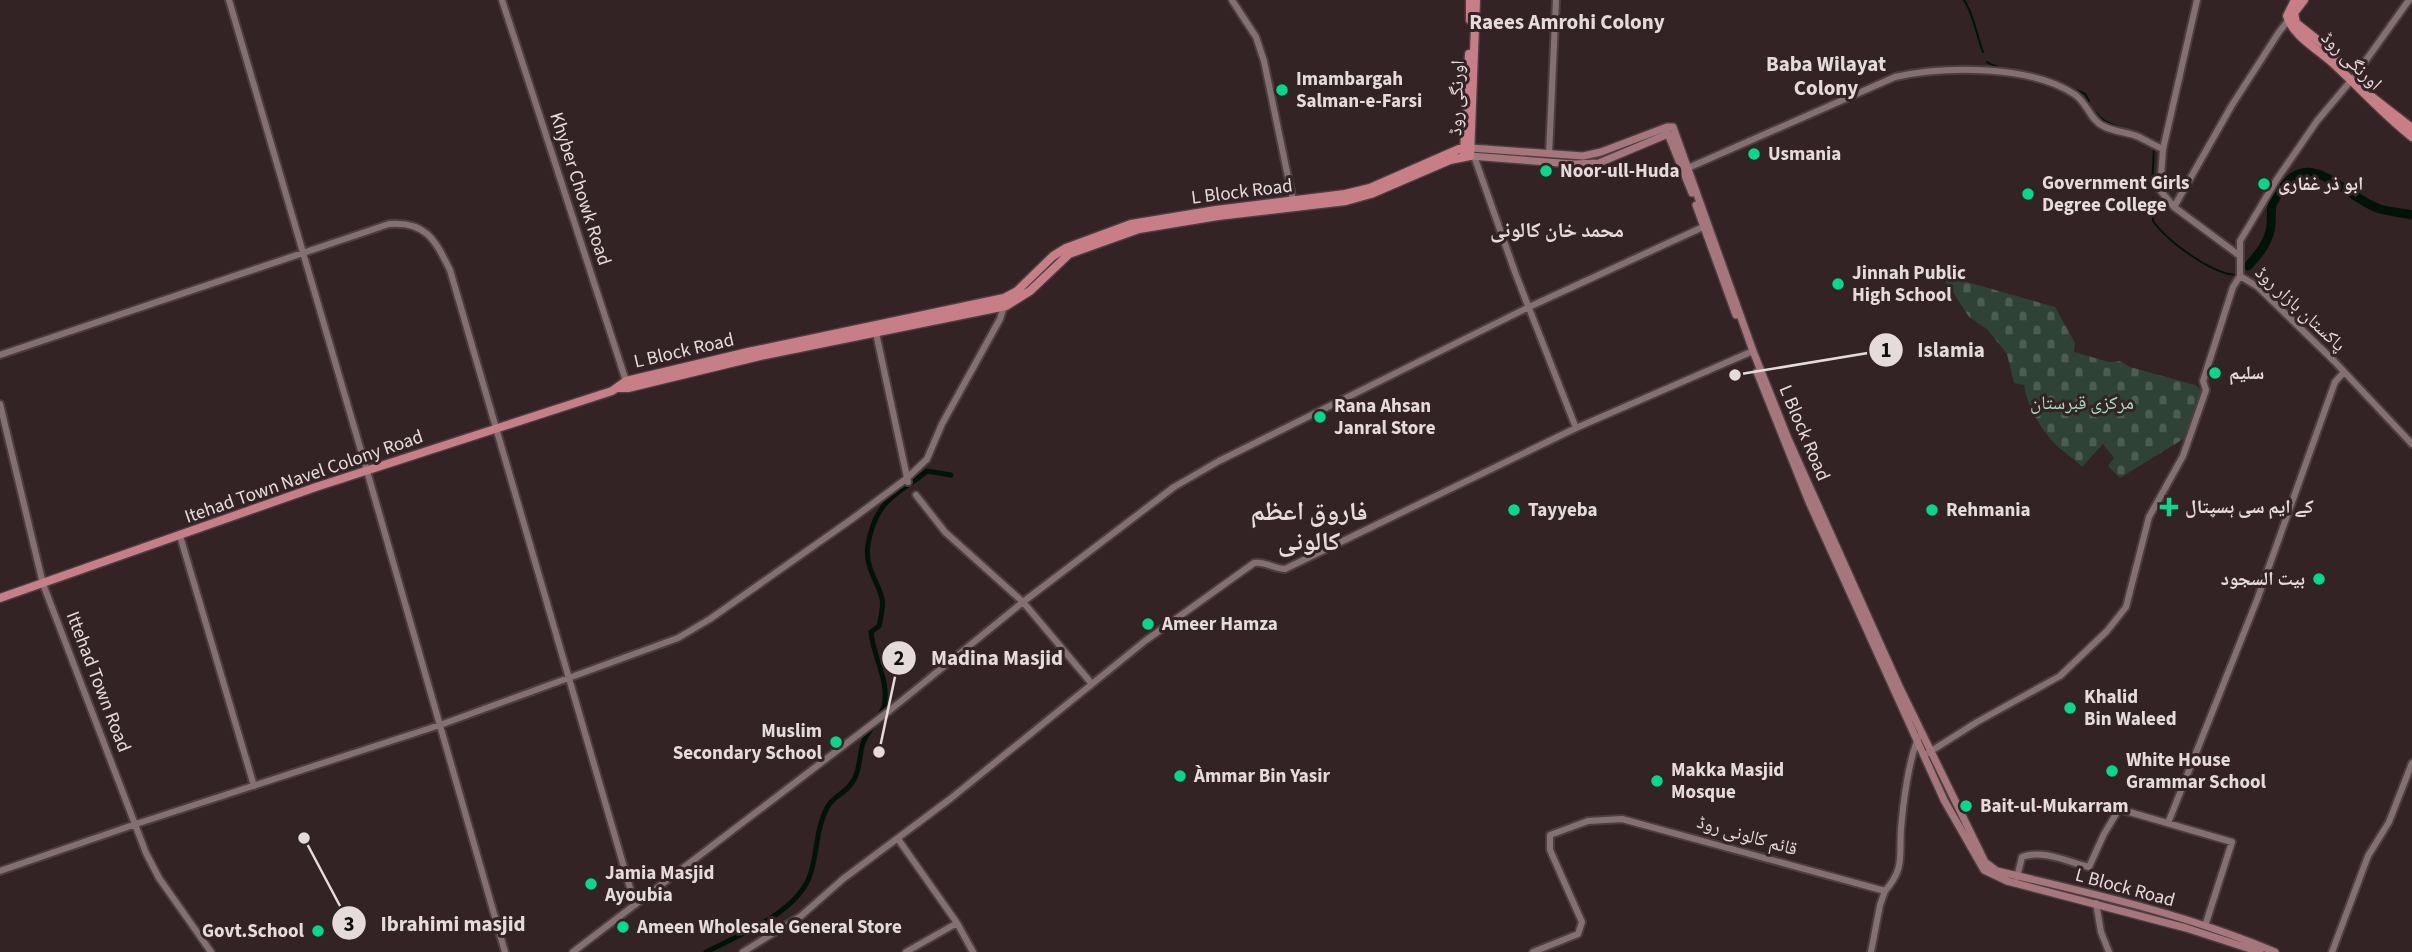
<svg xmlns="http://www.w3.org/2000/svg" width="2412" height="952" font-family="'Source Sans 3','Noto Naskh Arabic',sans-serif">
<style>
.cemetery{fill:url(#cemetery-stones)}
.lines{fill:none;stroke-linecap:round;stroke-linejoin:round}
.stream{stroke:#001307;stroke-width:2}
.canal{stroke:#001307;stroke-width:5}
.river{stroke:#001307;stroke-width:9}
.tertiary-casing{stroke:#4c3e3f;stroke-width:10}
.secondary-casing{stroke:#4c3e3f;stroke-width:10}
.primary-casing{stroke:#4c3e3f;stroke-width:11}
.tertiary{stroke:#847072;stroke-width:6}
.secondary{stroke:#a5777c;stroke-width:7}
.primary{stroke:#c77e87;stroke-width:8}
.poi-dot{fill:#02d98b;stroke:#332325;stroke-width:2.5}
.labels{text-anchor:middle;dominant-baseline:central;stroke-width:6;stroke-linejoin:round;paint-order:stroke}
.street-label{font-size:19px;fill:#e6dbdb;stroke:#332325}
.poi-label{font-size:19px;font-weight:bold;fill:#e6dbdb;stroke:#332325;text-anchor:start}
.park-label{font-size:19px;fill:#a8debe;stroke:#332325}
.neighbourhood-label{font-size:21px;font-weight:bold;fill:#e6dbdb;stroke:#332325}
.district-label{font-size:26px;font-weight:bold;fill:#e6dbdb;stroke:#332325}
.leader{fill:none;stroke:#e6dbdb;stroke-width:2.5}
.callout-dot{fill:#e6dbdb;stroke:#332325;stroke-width:2.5}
.mark-label{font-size:21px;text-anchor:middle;font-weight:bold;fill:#111}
.callout-label{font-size:21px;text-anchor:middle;font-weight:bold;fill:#e6dbdb;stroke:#332325;stroke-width:6;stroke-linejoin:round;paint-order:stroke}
</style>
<defs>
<pattern id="cemetery-stones" width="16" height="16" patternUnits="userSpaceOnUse" patternTransform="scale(1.75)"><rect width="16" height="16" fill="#2e4236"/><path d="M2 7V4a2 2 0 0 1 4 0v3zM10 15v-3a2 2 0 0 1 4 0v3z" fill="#4c5d52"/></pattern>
</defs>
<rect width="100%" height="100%" fill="#332325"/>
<path class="cemetery" d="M1953,278L2055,307L2075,343L2074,352L2109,362L2120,361L2130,367L2195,385L2201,389L2200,399L2188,436L2120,478L2108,466L2114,458L2103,444L2082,467C2074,458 2064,453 2056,445C2041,430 2027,406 2024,385L2014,383L2007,354L1987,329L1969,317L1945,280Z"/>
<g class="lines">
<path class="stream" d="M1964,0C1974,15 1976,34 1983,52
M1987,62C2003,72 2035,73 2056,82
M2061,84L2085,94L2089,101
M2096,113C2108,129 2133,128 2150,139
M2152,184L2154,149
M2153,198V221C2167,241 2213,275 2237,275"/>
<path class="canal" d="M706,952C739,935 794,914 809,878C818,855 815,829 828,806C834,796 845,793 851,784C860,773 859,756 863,743C868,730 880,719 884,706C890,681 873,657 871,632L879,626C887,593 880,596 870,568C866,556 867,547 870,535C880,497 899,494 927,471L951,475"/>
<path class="river" d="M2248,266C2259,254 2270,241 2271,224C2272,217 2270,209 2273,203C2304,140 2337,191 2375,207C2386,212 2400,212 2412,215"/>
<defs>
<path id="tertiary" d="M229,0L367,471L505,952
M502,0L627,384
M1232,0L1256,37L1264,61L1293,201
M2197,0L2163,149L2160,190L2174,207L2240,256
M1549,154L1556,0
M1474,156L1516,275L1576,428
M1688,168L1895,77C1945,66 2030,65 2074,94C2087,102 2090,120 2103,126C2114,132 2128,132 2139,137C2147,141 2155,146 2163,149
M2174,207L2232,105L2279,32L2290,18
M2240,276V241L2277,179L2317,121L2354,77L2409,0
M2240,276L2258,287L2334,361L2412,444
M876,333L908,482
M0,355L389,224C426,221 435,240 450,270L635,905
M0,404L43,584L146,853L159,878L211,952
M916,495L945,532L1023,602L1092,684
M180,536L254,786
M1928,753L1977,722L2060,676L2107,631L2126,607L2149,517L2183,456L2206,390L2203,381L2233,287L2240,276
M2168,823L2257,600L2335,382L2344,372
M898,839L957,923L973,952
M0,871L136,824L440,725L678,638L710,619L852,519L906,479L927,459L942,424L1000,319L1005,303
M2017,877L2022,857C2043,849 2068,862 2089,867L2104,834L2119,809L2232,842L2205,926
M2096,903L2101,932L2109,952
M573,952L889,711L1023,602L1174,487L1219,461L1529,307L1703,227
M743,952L801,916L843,879L950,799L1145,641L1254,563C1265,561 1274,569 1285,569L1576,428L1753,351
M906,952L957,923
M1533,952L1578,934L1582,922L1550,850V835L1588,821L1622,819L1885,891C1905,868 1899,857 1901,829C1903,805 1909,753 1921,733
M1871,952L1880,905L1885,891
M2332,952L2368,856L2389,822L2412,763"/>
<path id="secondary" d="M1471,148L1583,156L1601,152L1667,127H1673L1753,351L1789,441L1899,686L1985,862L1997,871C2090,893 2186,914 2275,952
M1470,156L1574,164L1599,163L1668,134L1692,193
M1696,205L1736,315
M1757,372L1809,502L1944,800L1984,870L2007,881L2186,928L2260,952"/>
<path id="primary" d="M2295,0L2287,16C2293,37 2321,51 2336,66C2362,90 2384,115 2412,137
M2304,0L2294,13L2296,23L2325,46L2344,67
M1470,20V0
M2372,97L2412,128
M1464,153L1469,54
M619,388H628L760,356L1006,306L1030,291L1069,254L1139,229L1218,216L1346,201L1371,194L1450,160L1470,156L1476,0
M0,598L316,487L612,391L626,381L748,352L1004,298L1017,291L1053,256L1066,248L1131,224L1216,210L1345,194L1370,188L1459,149L1471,148"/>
</defs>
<use href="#tertiary" class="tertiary-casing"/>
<use href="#secondary" class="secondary-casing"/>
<use href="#primary" class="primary-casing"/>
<use href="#tertiary" class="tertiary"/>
<use href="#secondary" class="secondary"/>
<use href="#primary" class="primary"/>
</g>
<g class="poi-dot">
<circle cx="1282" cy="90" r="7"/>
<circle cx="1754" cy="154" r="7"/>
<circle cx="1546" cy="171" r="7"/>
<circle cx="2264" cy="184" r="7"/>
<circle cx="2028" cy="194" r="7"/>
<circle cx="1838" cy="284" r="7"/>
<circle cx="2215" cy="373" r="7"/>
<circle cx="1320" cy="417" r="7"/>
<path d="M2165.5 496.5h7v7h7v7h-7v7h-7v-7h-7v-7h7z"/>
<circle cx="1514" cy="510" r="7"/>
<circle cx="1932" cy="510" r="7"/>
<circle cx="2319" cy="579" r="7"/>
<circle cx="1148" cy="624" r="7"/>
<circle cx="2070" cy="708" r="7"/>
<circle cx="836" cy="742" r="7"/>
<circle cx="2112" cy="771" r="7"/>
<circle cx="1180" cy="776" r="7"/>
<circle cx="1657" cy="781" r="7"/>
<circle cx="1966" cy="806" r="7"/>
<circle cx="591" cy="884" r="7"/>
<circle cx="623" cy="927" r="7"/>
<circle cx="318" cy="931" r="7"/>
</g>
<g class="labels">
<g class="street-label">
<text transform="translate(2351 61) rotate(44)">اورنگی روڈ</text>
<text transform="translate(1457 98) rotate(-88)">اورنگی روڈ</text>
<text transform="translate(580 189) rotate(72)">Khyber Chowk Road</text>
<text transform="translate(1242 192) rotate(-7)">L Block Road</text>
<text transform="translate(2300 309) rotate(43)">پاکستان بازار روڈ</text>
<text transform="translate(684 351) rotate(-13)">L Block Road</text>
<text transform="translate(1804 433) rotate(67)">L Block Road</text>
<text transform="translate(304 477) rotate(-19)">Itehad Town Navel Colony Road</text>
<text transform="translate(98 682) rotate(69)">Ittehad Town Road</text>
<text transform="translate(1747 836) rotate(16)">قائم کالونی روڈ</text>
<text transform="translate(2125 888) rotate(15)">L Block Road</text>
</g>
<g class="poi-label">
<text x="1296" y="79">Imambargah<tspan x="1296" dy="22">Salman-e-Farsi</tspan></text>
<text x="1768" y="154">Usmania</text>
<text x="1560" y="171">Noor-ull-Huda</text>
<text x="2042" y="183">Government Girls<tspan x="2042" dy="22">Degree College</tspan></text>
<text x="2278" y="184">ابو ذر غفاری</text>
<text x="1852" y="273">Jinnah Public<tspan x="1852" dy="22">High School</tspan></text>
<text x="2229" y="373">سلیم</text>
<text x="1334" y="406">Rana Ahsan<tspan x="1334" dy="22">Janral Store</tspan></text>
<text x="2185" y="507">کے ایم سی ہسپتال</text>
<text x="1528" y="510">Tayyeba</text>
<text x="1946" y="510">Rehmania</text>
<text x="2305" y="579" text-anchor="end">بیت السجود</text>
<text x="1162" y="624">Ameer Hamza</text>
<text x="2084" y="697">Khalid<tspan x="2084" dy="22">Bin Waleed</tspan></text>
<text x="822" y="731" text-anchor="end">Muslim<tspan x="822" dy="22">Secondary School</tspan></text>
<text x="2126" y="760">White House<tspan x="2126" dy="22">Grammar School</tspan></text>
<text x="1671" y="770">Makka Masjid<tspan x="1671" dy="22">Mosque</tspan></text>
<text x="1194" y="776">Àmmar Bin Yasir</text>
<text x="1980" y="806">Bait-ul-Mukarram</text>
<text x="605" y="873">Jamia Masjid<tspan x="605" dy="22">Ayoubia</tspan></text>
<text x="637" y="927">Ameen Wholesale General Store</text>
<text x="304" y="931" text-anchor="end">Govt.School</text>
</g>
<g class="park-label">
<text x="2082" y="403">مرکزی قبرستان</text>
</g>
<g class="neighbourhood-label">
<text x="1567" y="22">Raees Amrohi Colony</text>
<text x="1826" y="64">Baba Wilayat<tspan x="1826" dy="24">Colony</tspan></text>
<text x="1557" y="230">محمد خان کالونی</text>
</g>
<g class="district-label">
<text x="1309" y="511">فاروق اعظم<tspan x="1309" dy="30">کالونی</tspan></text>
</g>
</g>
<path class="leader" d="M1735 375L1886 350M879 752L899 658M304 838L349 923"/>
<g class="callout-dot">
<circle cx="1735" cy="375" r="7"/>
<circle cx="879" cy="752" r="7"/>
<circle cx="304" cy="838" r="7"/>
<circle cx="1886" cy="350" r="18"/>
<circle cx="899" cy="658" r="18"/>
<circle cx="349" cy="923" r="18"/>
</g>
<g class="mark-label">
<text x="1886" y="357">1</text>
<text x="899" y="665">2</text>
<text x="349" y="931">3</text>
</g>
<g class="callout-label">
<text x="1951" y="357">Islamia</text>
<text x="997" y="665">Madina Masjid</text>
<text x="453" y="931">Ibrahimi masjid</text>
</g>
</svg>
